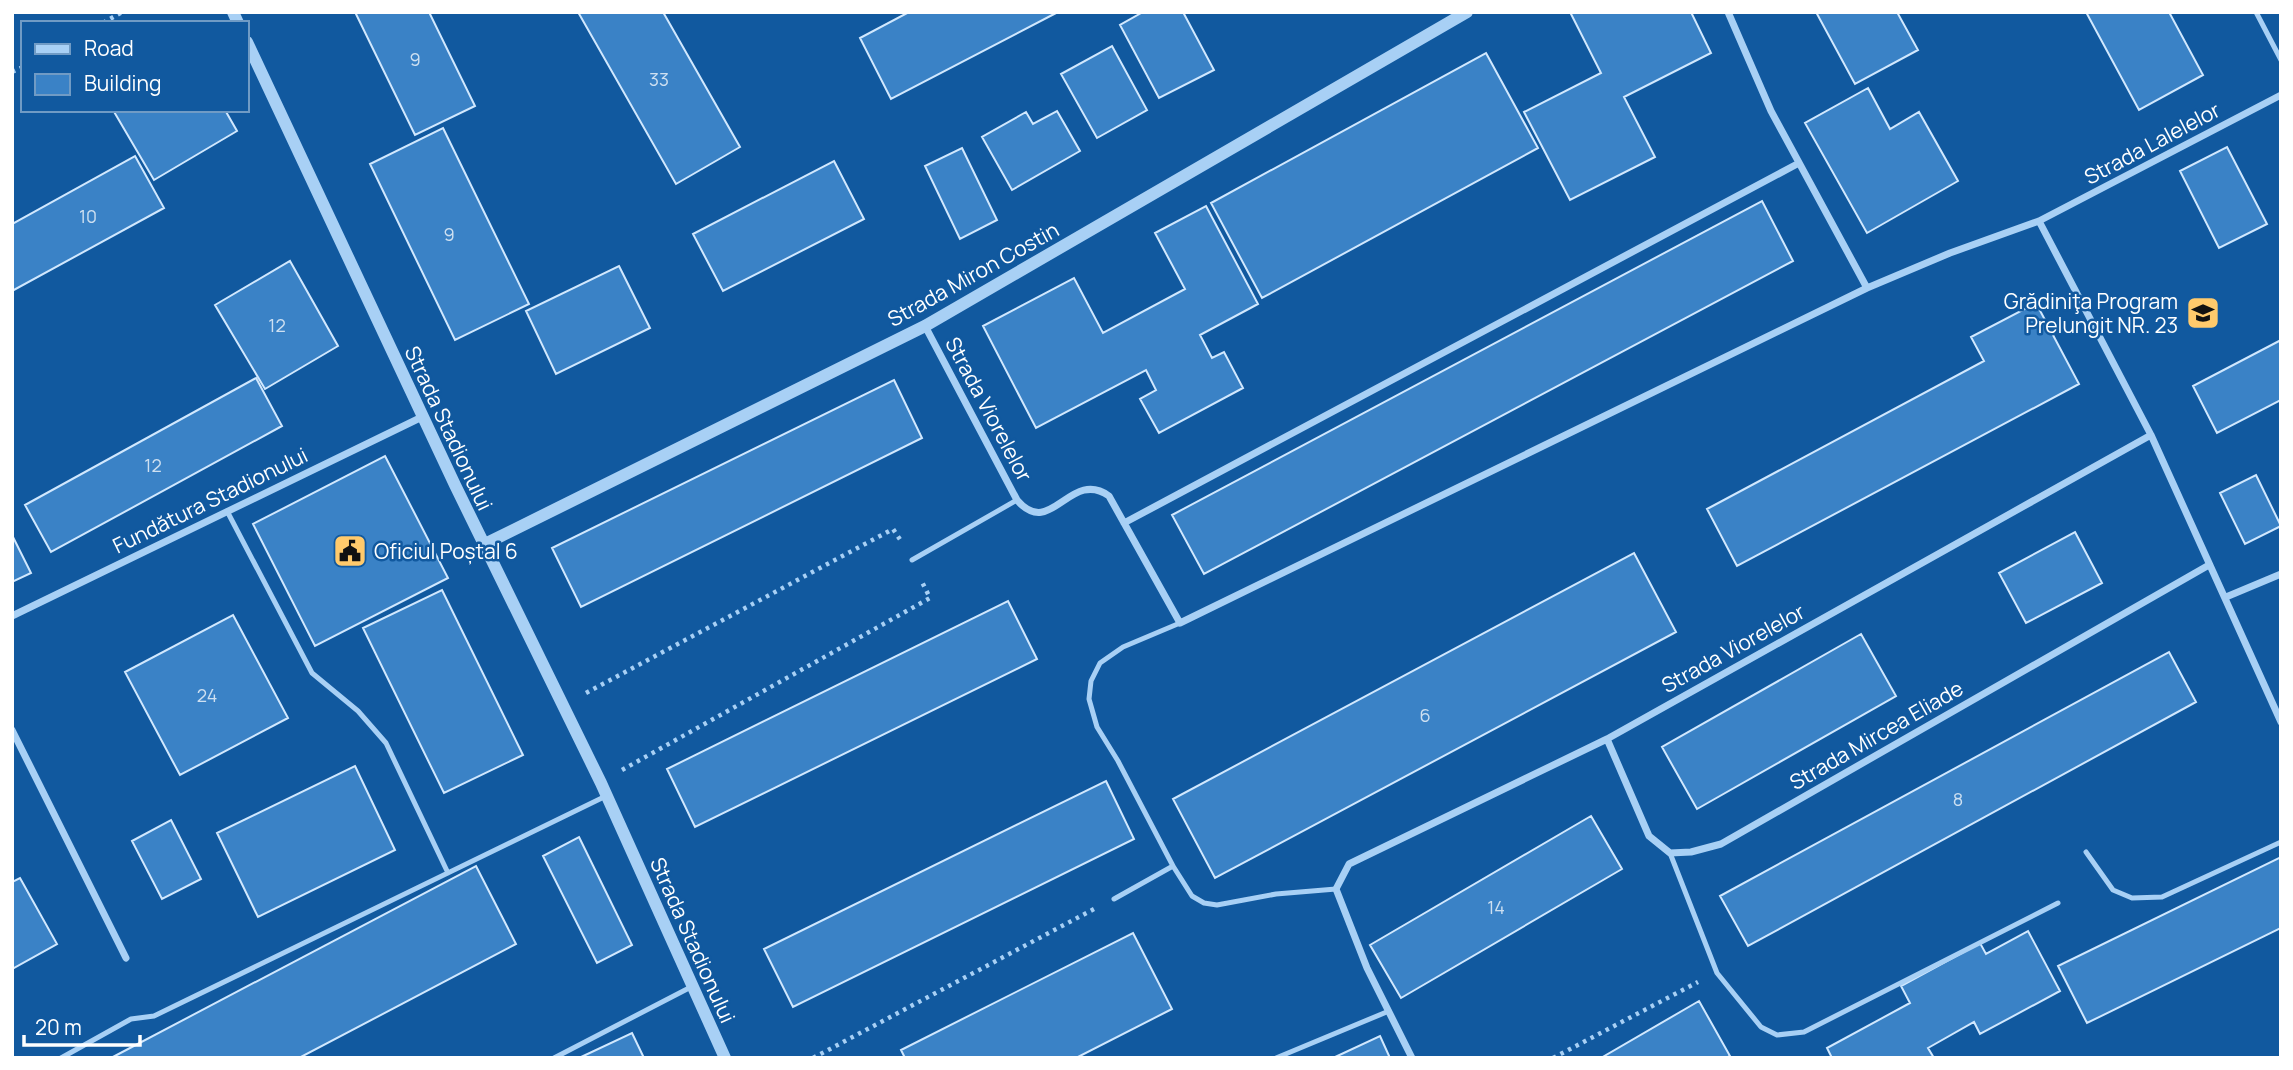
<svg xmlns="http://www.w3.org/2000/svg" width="2293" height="1070" font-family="Manrope,sans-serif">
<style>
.building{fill:#3a82c6;stroke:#d1e8fe;stroke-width:2}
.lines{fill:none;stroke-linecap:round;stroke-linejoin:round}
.path{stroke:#a8d0f5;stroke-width:4.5;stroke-dasharray:3.5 5;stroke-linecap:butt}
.service{stroke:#a8d0f5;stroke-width:5}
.minor{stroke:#a8d0f5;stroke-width:7}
.tertiary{stroke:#a8d0f5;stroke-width:12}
.labels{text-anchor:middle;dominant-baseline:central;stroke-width:5;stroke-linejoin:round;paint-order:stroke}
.number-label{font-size:18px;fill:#cee0f1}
.street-label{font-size:21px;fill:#fff;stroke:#11599f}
.poi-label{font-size:21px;fill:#fff;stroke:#11599f;text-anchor:end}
</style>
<rect width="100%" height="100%" fill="#11599f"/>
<path class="building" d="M355,12H429L475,106L415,135Z
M578,12H663L740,147L676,184Z
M909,12H1058L891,99L860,38Z
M1143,12H1183L1214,70L1159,98L1120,25Z
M1570,12H1691L1711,53L1624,97L1655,157L1570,200L1524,112L1601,73Z
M1816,12H1897L1918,50L1855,84Z
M2086,12H2169L2203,75L2139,110Z
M1112,46L1147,110L1097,138L1061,74Z
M1486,53L1538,148L1262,298L1211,203Z
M1868,88L1890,129L1919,112L1958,181L1867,233L1805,123Z
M113,110H225L237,131L154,180Z
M1057,111L1080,151L1012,190L982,137L1026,112L1033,124Z
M443,128L529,304L455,340L370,164Z
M2227,147L2267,224L2219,248L2180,171Z
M962,148L997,220L960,239L925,166Z
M135,156L164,208L12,291V224Z
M834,161L864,219L723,291L693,234Z
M1762,201L1793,261L1204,574L1172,515Z
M1206,206L1258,304L1200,335L1212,358L1224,352L1243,388L1159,433L1140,399L1156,390L1146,370L1036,428L983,326L1074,278L1103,333L1185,289L1155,233Z
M290,261L338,346L265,389L215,305Z
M619,266L650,328L556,374L526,311Z
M2036,303L2079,384L1737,566L1707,509L1984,361L1971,337Z
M2281,340V400L2217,433L2193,386Z
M256,378L282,426L51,552L25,505Z
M894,380L922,438L581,607L552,548Z
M385,456L448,578L315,646L253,524Z
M2256,475L2281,526L2245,544L2220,493Z
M2075,532L2102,583L2026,623L1999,573Z
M12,535L31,573L12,582Z
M1634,553L1676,632L1215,878L1173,799Z
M442,590L523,755L444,793L363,628Z
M1008,601L1037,659L695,827L667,769Z
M233,615L288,718L180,775L125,672Z
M1861,634L1896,696L1697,809L1662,747Z
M2169,652L2196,702L1748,946L1720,896Z
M355,766L395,850L258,917L217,833Z
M1106,781L1134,839L793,1007L764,949Z
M1591,816L1622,869L1401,998L1370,945Z
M171,820L201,879L162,899L132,841Z
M579,837L632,945L597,963L543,856Z
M2281,857V928L2087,1023L2058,966Z
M476,866L516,944L299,1058H111Z
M20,878L57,944L12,969V882Z
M2028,931L2060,991L1980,1034L1974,1022L1928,1048L1934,1058H1832L1827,1048L1910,1003L1901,986L1980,943L1986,954Z
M1133,933L1172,1009L1076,1058H905L901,1050Z
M1699,1001L1730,1056L1726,1058H1601Z
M632,1033L644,1058H579Z
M1380,1036L1390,1058H1333Z"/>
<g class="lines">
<path class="path" d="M103,23L122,12
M12,72L23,67
M586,693L893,529L901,541
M622,770L930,598L921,580
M813,1058L1094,909
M1553,1058L1698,982"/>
<path class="service" d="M2256,12L2281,60
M227,511L312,673L358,711L386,743L448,873
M912,560L1017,500
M2086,852L2113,890L2132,898L2162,897L2281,842
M1670,853L1717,973L1761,1027L1777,1035L1804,1032L2058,903
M1173,866L1118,761L1097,727L1089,699L1091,681L1100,663L1123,647L1180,623
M1114,899L1173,866L1192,896L1204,903L1217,905L1276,894L1336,889
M61,1058L131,1019L154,1016L606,796
M554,1058L691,987
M1276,1058L1389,1011"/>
<path class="minor" d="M1728,12L1771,111L1867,288L1950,253L2039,221L2281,95
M2039,221L2151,435L2281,722
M925,326L1017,500C1051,540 1070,468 1109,496L1180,623L1867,288
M1124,523L1799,163
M2226,597L2281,574
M12,616L422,417
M12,730L126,958
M1607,739L1649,836L1670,853L1691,852L1721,844L2209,565
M1412,1058L1367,968L1336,889L1349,864L1607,739L2151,435"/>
<path class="tertiary" d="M233,12L238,23
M247,42L455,485L601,783L725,1058
M483,545L925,326L1467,12"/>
</g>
<defs>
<symbol id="school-square" viewBox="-11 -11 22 22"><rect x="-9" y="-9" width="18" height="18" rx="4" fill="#ffca6c" stroke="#11599f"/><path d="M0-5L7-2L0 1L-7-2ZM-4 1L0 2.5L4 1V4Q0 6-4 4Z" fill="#111"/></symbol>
<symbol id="civic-square" viewBox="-11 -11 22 22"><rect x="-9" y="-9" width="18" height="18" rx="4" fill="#ffca6c" stroke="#11599f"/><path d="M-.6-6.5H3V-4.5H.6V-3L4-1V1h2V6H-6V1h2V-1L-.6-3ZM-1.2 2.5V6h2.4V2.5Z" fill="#111"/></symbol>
</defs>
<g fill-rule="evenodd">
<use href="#school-square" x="2184" y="294" width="38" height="38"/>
<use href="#civic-square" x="331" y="532" width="38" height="38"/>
</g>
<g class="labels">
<g class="number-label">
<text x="415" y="59">9</text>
<text x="659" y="79">33</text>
<text x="88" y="216">10</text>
<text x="449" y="234">9</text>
<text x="277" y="325">12</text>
<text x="153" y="465">12</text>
<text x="207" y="695">24</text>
<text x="1425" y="715">6</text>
<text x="1958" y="799">8</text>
<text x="1496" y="907">14</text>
</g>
<g class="street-label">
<text transform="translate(2152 143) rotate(-28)">Strada Lalelelor</text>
<text transform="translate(973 274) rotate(-29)">Strada Miron Costin</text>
<text transform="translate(989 409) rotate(62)">Strada Viorelelor</text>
<text transform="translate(449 428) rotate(65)">Strada Stadionului</text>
<text transform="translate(210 500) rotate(-26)">Fundătura Stadionului</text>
<text transform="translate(1733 648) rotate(-29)">Strada Viorelelor</text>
<text transform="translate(1876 735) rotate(-30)">Strada Mircea Eliade</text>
<text transform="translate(693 940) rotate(66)">Strada Stadionului</text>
</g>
<g class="poi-label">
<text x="2178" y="301">Grădiniţa Program<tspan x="2178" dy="24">Prelungit NR. 23</tspan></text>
<text x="374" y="551" text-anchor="start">Oficiul Poștal 6</text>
</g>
</g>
<rect width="2293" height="1070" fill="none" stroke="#ffffff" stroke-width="28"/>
<rect x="21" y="21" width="228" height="91" fill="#11599f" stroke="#709bc5" stroke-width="2"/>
<rect x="35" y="44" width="35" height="10" fill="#a8d0f5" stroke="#709bc5" stroke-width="2"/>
<text x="84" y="56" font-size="21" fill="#ffffff">Road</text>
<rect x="35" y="74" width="35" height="21" fill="#3a82c6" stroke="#709bc5" stroke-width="2"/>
<text x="84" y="91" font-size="21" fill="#ffffff">Building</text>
<path d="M24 1035v10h116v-10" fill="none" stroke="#ffffff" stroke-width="3.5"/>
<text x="35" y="1035" font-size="21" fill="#ffffff" stroke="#11599f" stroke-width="5" paint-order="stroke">20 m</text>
</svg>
